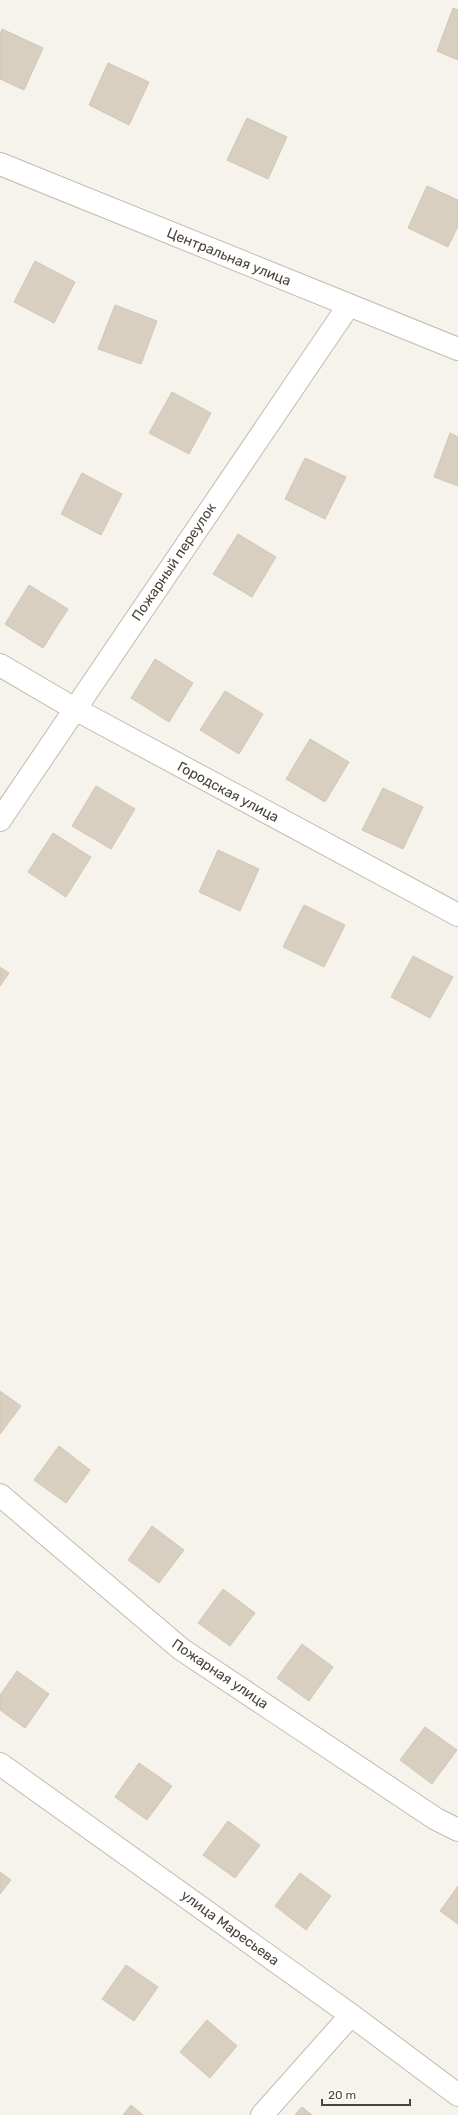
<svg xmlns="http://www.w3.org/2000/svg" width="458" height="2115" font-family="Rubik,sans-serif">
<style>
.building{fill:#d8cfc1;stroke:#d3c7b4}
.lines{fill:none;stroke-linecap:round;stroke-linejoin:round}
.minor-casing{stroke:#c2bbae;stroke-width:24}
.minor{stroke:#fff;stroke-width:22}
.labels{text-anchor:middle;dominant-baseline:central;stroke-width:3;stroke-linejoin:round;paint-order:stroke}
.street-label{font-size:14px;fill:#4b4439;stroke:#fff}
</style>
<rect width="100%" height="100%" fill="#f6f3ec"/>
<path class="building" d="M453,8L458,10V60L437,51Z
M2,29L43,48L24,90L0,79V34Z
M108,63L149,82L129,125L89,105Z
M247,118L287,137L268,179L227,160Z
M427,186L458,200V226L448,247L408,228Z
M35,261L75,282L54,323L14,302Z
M115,305L157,321L141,364L98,349Z
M172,392L211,413L189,454L149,433Z
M450,433L458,437V486L434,477Z
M305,458L346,477L325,519L285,499Z
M82,473L122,494L101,535L61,514Z
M238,534L276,557L252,597L213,574Z
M29,585L68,609L43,648L5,624Z
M155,659L193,683L169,722L131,698Z
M225,691L263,714L239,754L200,730Z
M310,739L349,762L325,802L286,779Z
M96,786L135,809L111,849L72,826Z
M383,788L423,807L403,849L362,830Z
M53,833L91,857L66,897L28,872Z
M218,850L259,869L240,911L199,892Z
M304,905L345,925L324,967L283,947Z
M413,956L453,977L430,1018L391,997Z
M0,967L9,973L0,986Z
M0,1391L21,1406L0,1434Z
M59,1446L90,1470L66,1503L34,1480Z
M152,1526L184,1550L159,1583L128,1560Z
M223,1589L255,1613L230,1646L198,1623Z
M302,1644L333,1667L309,1701L277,1678Z
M17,1671L49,1694L25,1728L0,1710V1695Z
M425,1727L457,1750L432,1784L400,1760Z
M139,1763L172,1786L147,1820L115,1797Z
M228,1821L260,1845L235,1878L203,1855Z
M0,1872L11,1880L0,1894Z
M300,1873L331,1896L306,1930L275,1906Z
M458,1886V1924L440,1911Z
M126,1965L158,1987L134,2021L102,1999Z
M207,2020L237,2046L210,2078L180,2052Z
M131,2105L143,2115H123Z
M302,2107L312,2115H295Z"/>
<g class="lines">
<defs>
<path id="minor" d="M0,164L458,349
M0,665L75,709L458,915
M0,820L349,305
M0,1495L181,1649L436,1819L458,1830
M0,1764L351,2015L458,2095
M262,2115L351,2015"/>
</defs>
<use href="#minor" class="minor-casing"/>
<use href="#minor" class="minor"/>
</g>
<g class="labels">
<g class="street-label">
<text transform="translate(229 257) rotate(22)">Центральная улица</text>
<text transform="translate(174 562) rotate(-56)">Пожарный переулок</text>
<text transform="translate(228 792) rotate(28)">Городская улица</text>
<text transform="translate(220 1674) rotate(34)">Пожарная улица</text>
<text transform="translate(230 1928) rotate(36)">улица Маресьева</text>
</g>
</g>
<path d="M322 2099v6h88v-6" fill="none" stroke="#4b4439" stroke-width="2"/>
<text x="328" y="2099" font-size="12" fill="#4b4439" stroke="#ffffff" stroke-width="3" paint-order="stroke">20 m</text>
</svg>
